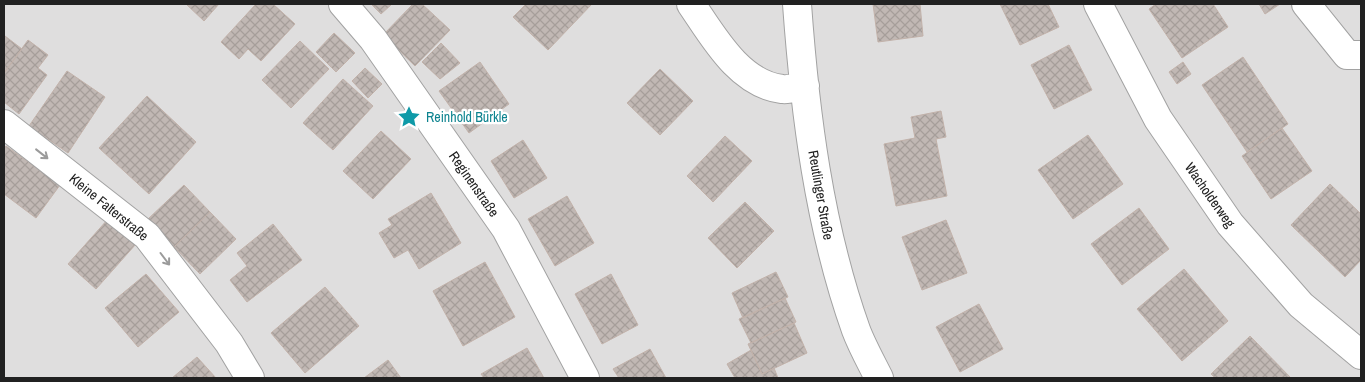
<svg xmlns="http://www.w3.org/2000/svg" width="1365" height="382" font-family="'Archivo Narrow',sans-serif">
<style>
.residential{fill:#dfdede}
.building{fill:url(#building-cross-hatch);stroke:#c2b2aa}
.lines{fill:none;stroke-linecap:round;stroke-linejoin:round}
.minor-casing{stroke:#a2a2a2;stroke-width:30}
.minor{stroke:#fff;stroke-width:28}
.oneway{stroke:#9b9b9b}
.labels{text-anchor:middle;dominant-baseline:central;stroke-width:4.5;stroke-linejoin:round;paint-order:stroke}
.culture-label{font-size:14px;fill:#0d838f;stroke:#fff;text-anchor:start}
.street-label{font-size:14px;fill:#212121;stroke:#fff}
</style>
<defs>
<pattern id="building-cross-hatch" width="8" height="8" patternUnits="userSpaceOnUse" patternTransform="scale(1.25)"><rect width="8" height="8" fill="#c1b8b4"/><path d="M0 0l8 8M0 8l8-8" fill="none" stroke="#a69e9a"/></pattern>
</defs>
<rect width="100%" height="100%" fill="#f1ede8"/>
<path class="residential" d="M4,4H1361V378H4Z"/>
<path class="building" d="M186,4H219L204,21Z
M256,4H273L295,24L261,61L248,49L239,59L221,42Z
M371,4H392L381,14Z
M413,4H422L450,30L415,66L383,35Z
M526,4H592L548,50L513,17Z
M873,4H920L923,36L878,42Z
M1000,4H1048L1059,27L1020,45Z
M1156,4H1213L1228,27L1182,58L1149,9Z
M1259,4H1280L1265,14Z
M334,33L355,53L336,72L316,52Z
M5,36L22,49L4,73V38Z
M28,40L48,55L38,68L47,75L19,114L4,102V73Z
M300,41L329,69L291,108L262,80Z
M441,43L460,63L440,79L422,62Z
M1069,45L1092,90L1054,109L1031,65Z
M1243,57L1288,124L1247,152L1202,85Z
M480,62L509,104L469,133L439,91Z
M1183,62L1191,74L1177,84L1169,72Z
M365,68L382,84L368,98L352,81Z
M660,69L693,101L660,135L627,103Z
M67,71L105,97L68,153L29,126Z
M343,79L373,106L333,150L303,123Z
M147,96L196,142L149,194L99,148Z
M941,111L946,137L936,139L947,196L896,206L884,144L915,138L911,117Z
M1282,128L1312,171L1271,199L1242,156Z
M381,131L411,159L373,199L343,171Z
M1088,135L1123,184L1073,219L1038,170Z
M725,136L752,161L713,202L687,176Z
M523,140L547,178L514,198L491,161Z
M6,146L60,185L36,218L4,194V149Z
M1330,184L1361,214V260L1345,277L1291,225Z
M184,185L210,212L174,247L147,220Z
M431,193L461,243L419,269L408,250L394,258L379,233L392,225L388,219Z
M567,196L594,243L555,266L528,219Z
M745,202L774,231L737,268L708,238Z
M1139,208L1169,249L1122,285L1091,244Z
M210,212L236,239L200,274L174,247Z
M108,219L136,244L96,289L68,264Z
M946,220L967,273L922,290L902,237Z
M273,224L302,260L247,302L230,280L247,266L237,253Z
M485,262L515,317L463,346L433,291Z
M1184,269L1228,321L1182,361L1137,309Z
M776,272L788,297L743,318L732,293Z
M146,274L179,312L138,347L105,308Z
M611,274L638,325L602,344L575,294Z
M325,287L359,326L305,373L271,333Z
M785,298L796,322L751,343L739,319Z
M979,304L1003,349L960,372L936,327Z
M794,323L807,353L762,374L748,344Z
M1250,336L1291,378H1215L1211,374Z
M527,348L544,378H484L481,374Z
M650,349L666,378H619L613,369Z
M751,350L762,374L774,368L778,378H735L727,364Z
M197,357L216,378H172Z
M388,360L401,378H364Z"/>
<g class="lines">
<defs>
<path id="minor" d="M343,4L373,39L506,229L585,378
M691,4C713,36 739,84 782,89C789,90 798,87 805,86
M797,4C805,114 819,226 856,330C862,346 871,362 879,378
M1098,4L1158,119L1230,224L1301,305L1361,355
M1306,4L1347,55H1361
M4,124L147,236L229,343L250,378"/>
</defs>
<use href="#minor" class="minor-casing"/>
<use href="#minor" class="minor"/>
</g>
<defs><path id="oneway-shaft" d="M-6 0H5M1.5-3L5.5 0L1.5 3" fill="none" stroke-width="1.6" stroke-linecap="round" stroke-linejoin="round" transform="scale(1.25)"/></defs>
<g class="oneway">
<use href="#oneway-shaft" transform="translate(42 154) rotate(38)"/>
<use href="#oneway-shaft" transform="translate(165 259) rotate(53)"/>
</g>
<defs>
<symbol id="sight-bare" viewBox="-9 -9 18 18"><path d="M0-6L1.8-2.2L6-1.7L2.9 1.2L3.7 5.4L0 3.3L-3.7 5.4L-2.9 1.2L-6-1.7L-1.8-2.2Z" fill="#0f9aa8" stroke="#fff" stroke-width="2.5" paint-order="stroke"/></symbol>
</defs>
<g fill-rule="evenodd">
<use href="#sight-bare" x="393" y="101" width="32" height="32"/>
</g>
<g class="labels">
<g class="culture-label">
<text x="426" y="117">Reinhold Bürkle</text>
</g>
<g class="street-label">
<text transform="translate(474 184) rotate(55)">Reginenstraße</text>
<text transform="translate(821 195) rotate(80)">Reutlinger Straße</text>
<text transform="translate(1210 195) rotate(55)">Wacholderweg</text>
<text transform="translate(109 207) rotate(39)">Kleine Falterstraße</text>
</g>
</g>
<rect width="1365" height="382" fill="none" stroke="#212121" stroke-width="10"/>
</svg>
